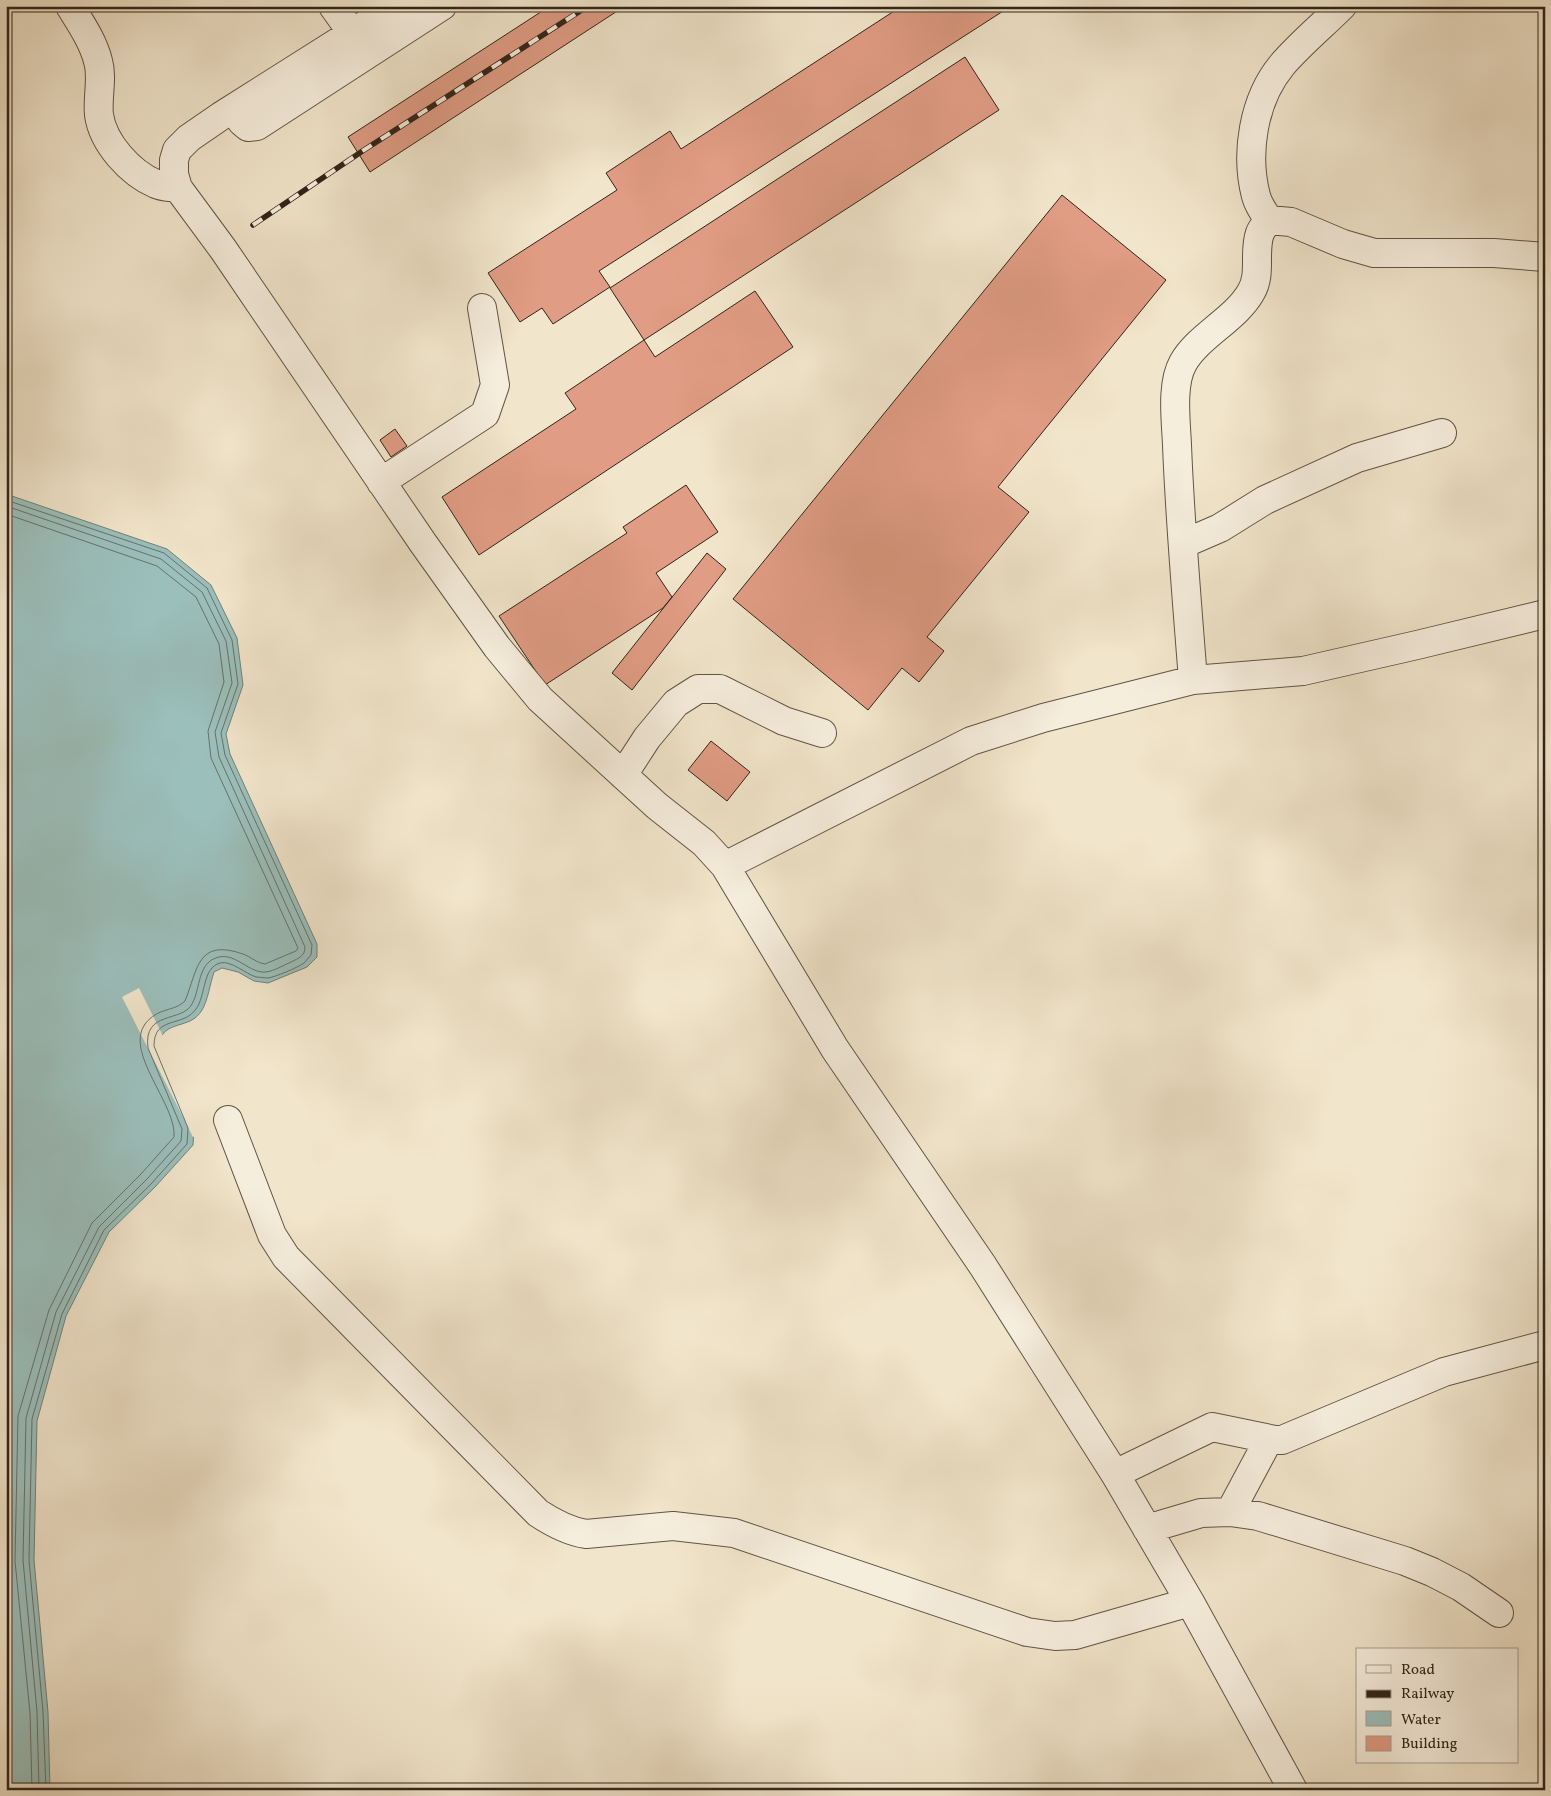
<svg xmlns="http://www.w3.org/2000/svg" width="1551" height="1796" font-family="Vollkorn,serif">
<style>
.water{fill:#9bbfbb;stroke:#71817a}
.pier{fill:#f1e5cb}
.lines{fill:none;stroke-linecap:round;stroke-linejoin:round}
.shore{stroke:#66726a;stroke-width:1}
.building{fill:#e09c84;stroke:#312419}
.minor-casing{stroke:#615446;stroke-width:30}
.minor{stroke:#f6eedd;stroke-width:28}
.rail-casing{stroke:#312419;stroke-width:5.5}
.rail{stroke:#f6eedd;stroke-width:4;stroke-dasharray:11;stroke-linecap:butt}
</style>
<rect width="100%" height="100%" fill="#f1e5cb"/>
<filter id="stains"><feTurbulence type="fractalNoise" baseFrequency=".004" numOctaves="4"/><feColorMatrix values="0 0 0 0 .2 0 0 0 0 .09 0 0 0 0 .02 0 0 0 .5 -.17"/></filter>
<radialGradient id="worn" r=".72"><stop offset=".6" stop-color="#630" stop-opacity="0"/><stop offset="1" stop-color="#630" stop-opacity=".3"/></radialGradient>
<path class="water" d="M6,494L167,549L211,585L237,638L243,685L226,734L230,754L317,944V957L307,967L268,983L254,981L238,972L222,968L214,972C210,984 208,1000 202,1010C190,1031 164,1018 158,1045L194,1128L193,1145L155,1187L109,1232L66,1316L37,1421L34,1560L48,1712L50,1790H6Z"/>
<path class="pier" d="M139,988L163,1036L161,1045L196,1127V1136L193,1137L122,997Z"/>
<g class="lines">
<path class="shore" d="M6,500L164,553L207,588L232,640L238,684L221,733L225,755L312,945L311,955C309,957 306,961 304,963C297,968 275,977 268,978C265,978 259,977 256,977C246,974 231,960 220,963C202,968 206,996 196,1009C183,1028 154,1015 154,1046L188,1128L187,1144L151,1184L104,1230L62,1314L32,1419L29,1560L43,1712L46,1790
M6,506L161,559L202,592L226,641L232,683L215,732L219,757L305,947C305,956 299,958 291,962C284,965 274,971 266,972C250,974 236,953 219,957C197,962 201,988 192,1004C182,1023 143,1010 148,1048L182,1129L181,1141L147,1179L99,1227L56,1312L26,1418L23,1560L37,1712L39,1790
M6,514L157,566L196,597L219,644L224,682L208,731L211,758L298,948L296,951L265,964C257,963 251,957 243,954C197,938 198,969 185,1001C174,1012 158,1007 145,1024C124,1053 177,1105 174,1137L141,1174L92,1223L49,1310L18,1416L15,1561L30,1713L32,1790"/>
</g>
<path class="building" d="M550,6H625L370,172L348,137Z
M902,6H1011L599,271L610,287L553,324L542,308L520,322L488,273L617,190L606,173L670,131L681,149Z
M965,57L999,110L644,340L610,288Z
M1062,195L1166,280L998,487L1029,512L927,637L944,651L919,682L902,668L868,710L733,599Z
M755,291L793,347L479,555L442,497L576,409L565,393L644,340L655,357Z
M395,429L407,446L391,457L380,440Z
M686,485L718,532L656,573L672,597L663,608L545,685L499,616L627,533L623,527Z
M707,553L726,569L632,690L612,673Z
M711,741L750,772L727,801L688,770Z"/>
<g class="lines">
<defs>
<path id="minor" d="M70,6C81,24 93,41 98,61C103,78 97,97 99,115C103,143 130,173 156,184C162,187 171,187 178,188
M333,6L353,34
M395,6L221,116L189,138L177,150L174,160V174L178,188L223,249L423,543L497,647L540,699L657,806L704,843L725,866L835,1049L983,1266L1115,1474L1190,1602L1293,1790
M233,109L242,122L248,127L257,126L442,6
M1269,220L1291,222L1343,244L1374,253H1494L1545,257
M381,482L485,414L495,385L482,308
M1183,544L1220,528L1265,500L1357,458L1442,433
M1193,680C1187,602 1180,523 1177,445C1176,421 1171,384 1183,363C1198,336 1236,319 1251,292C1262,274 1253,252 1260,233C1262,228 1266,224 1269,220C1264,213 1258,204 1256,196C1245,154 1253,100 1282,65C1300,44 1322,26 1342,6
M623,775L647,738L676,703L698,689H720L784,721L822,733
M725,866L971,741L1043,718L1193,680L1303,671L1417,645L1545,614
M228,1120L272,1235L286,1257L538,1513C553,1523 568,1531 586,1534L673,1526L734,1533L1027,1632L1055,1636L1075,1635L1190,1602
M1115,1474L1212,1427L1275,1440H1282L1444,1372L1545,1345
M1230,1512L1269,1439
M1147,1529L1201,1513L1230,1512L1258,1516L1405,1561L1432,1572L1461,1587L1499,1613"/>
</defs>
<use href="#minor" class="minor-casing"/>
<use href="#minor" class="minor"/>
<defs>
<path id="rail" d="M253,225L364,150L588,6"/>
</defs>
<use href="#rail" class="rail-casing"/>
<use href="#rail" class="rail"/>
</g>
<rect width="1551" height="1796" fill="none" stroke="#f1e5cb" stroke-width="25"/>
<rect x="8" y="8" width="1536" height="1781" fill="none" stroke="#312419" stroke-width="2.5"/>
<rect x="12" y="12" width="1526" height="1771" fill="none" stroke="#312419"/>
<rect x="1356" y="1648" width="162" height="115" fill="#f6eedd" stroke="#a79d8f"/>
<rect x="1366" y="1665" width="25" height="8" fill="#f6eedd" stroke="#a79d8f"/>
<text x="1401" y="1674" font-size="15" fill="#312419">Road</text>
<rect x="1366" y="1690" width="25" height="8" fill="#312419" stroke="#a79d8f"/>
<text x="1401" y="1698" font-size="15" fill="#312419">Railway</text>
<rect x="1366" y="1711" width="25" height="15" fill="#9bbfbb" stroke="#a79d8f"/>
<text x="1401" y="1724" font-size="15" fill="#312419">Water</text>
<rect x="1366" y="1736" width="25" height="15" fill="#e09c84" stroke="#a79d8f"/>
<text x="1401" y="1748" font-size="15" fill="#312419">Building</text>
<rect width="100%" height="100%" filter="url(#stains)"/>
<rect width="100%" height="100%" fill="url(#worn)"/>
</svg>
